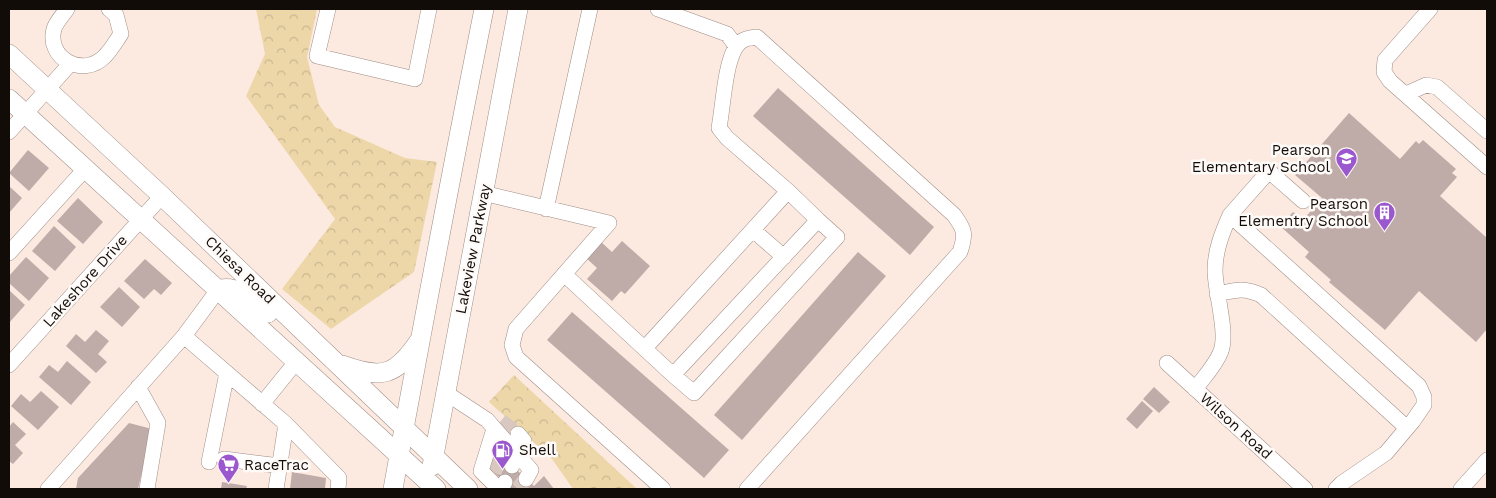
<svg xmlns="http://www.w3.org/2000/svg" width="1496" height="498" font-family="'Work Sans',sans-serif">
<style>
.forest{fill:url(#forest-crowns)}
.building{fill:#bfaba8}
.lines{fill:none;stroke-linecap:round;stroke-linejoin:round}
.minor-tunnel{stroke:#d9c8c0;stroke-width:15;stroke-dasharray:15 8;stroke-linecap:butt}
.minor-casing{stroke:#9f8e86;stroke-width:16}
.major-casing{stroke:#9f8e86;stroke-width:20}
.minor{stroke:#fff;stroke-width:15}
.major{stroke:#fff;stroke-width:19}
.labels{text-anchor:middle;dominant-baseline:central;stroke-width:5;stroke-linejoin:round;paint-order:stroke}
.poi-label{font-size:15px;fill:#120c09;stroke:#fefaf8;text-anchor:end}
.street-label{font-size:15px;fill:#120c09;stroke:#fefaf8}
</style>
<defs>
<pattern id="forest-crowns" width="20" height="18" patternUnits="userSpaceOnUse" patternTransform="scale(1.25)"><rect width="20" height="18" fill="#edd7a9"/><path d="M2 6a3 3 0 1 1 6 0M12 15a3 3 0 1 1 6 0" fill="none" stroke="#cab790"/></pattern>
</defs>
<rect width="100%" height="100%" fill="#fce9e0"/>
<path class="forest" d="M256,9H317L307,57L319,105L335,127L405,158L437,162L414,272L331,329L282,289L335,219L246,96L265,54Z
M514,375L637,489H573L552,459L489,402Z"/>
<path class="building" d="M778,88L934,227L910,255L753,116Z
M1349,113L1400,159L1416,141L1419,144L1423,140L1456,169L1452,173L1457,177L1440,196L1487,238V329L1476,342L1419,291L1385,330L1329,282L1331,280L1305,257L1309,252L1280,226L1293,212L1303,220L1322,198L1295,175Z
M28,150L49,168L29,191L9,173Z
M9,186L22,198L9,213Z
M78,198L103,222L83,244L57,221Z
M54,226L76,247L55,271L32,251Z
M600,241L612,252L622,241L650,266L625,294L621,291L612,301L587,279L597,268L585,257Z
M858,252L886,276L742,440L714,415Z
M26,257L49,278L29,301L9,283V276Z
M145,259L172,283L161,295L154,289L144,299L124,281Z
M119,287L140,307L122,327L100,307Z
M10,291L25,305L9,323V292Z
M572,312L729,450L704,478L547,340Z
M96,330L109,341L98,354L107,362L96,373L66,346L76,334L85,342Z
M67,361L91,382L71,405L39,377L49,365L58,372Z
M1154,387L1170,402L1159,413L1143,399Z
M41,391L59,407L38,430L11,406L21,394L30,402Z
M1142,401L1153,411L1137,429L1126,419Z
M504,418L520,432L512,440L497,426Z
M13,422L26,434L15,445L23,453L13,464L9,461V427Z
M129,423L152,429L138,489H76L78,478Z
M491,446L534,486L544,476L554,489H512L487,466Z
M292,472L326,478L325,489H290Z
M222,482L247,486L246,489H221Z"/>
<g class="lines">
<path class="minor-tunnel" d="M501,421L518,434
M494,473L500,455
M518,489L526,479"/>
<defs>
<path id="minor" d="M67,9C63,15 56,22 54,29C46,58 83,79 105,56C111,50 116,41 121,34L116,15L109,9
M328,9L317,56L415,79L429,9
M658,9L727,34L736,46
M1430,9L1385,60L1384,72L1390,81L1487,167
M1406,94L1426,85L1437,87L1487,131
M9,132L70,64
M483,193L609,223L516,329L512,345L516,357L663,489
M546,209L590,9
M1230,215L1269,171L1303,201
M753,230L784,257
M9,253L85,169
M564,274L673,375L818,220L788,191L727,138L719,128C723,107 725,63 736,47C741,39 748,38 757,37L954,215C965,230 966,234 960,252L747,489
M218,290L184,336L286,424L276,489
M1217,294C1236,290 1243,287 1261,295L1407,428
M645,348L788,191
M1167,363L1305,489
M9,365L162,196
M673,375L694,393L837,237L818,220
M138,387L158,423L147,489
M1195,389C1204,377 1216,365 1221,351C1228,332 1215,292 1215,270C1215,251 1222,233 1230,215L1419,386L1424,397V405L1413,421L1386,453L1342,483L1336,489
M446,393L487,420L531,470L526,479
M262,404L296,362
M286,424L339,478L338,489
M224,459L280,466
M209,462L227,373
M512,466L524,441L518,434
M492,482L481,471L494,429
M48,489L184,336
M501,489L505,482
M1461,489L1487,460"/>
<path id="major" d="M9,54L162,196L468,489
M9,99L436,489
M218,290C236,283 255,302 268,313
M342,365C381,379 395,377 419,341
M432,466L518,9
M393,489C422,329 452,169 484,9"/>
</defs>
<use href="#minor" class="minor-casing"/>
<use href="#major" class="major-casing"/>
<use href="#minor" class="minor"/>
<use href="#major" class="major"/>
</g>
<defs>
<symbol id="school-pin" viewBox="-11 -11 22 30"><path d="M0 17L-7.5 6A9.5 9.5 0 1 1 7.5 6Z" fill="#9b57cd" stroke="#fefaf8"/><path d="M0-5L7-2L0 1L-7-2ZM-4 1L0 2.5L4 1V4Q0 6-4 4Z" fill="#fff"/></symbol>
<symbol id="building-pin" viewBox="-11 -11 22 30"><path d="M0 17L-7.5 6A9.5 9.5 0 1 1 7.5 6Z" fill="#9b57cd" stroke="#fefaf8"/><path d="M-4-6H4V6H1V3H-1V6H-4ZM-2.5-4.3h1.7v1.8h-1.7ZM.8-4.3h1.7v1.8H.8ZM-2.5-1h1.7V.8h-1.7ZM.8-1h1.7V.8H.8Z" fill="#fff"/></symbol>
<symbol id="fuel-pin" viewBox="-11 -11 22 30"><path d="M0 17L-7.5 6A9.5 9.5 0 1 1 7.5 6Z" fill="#9b57cd" stroke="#fefaf8"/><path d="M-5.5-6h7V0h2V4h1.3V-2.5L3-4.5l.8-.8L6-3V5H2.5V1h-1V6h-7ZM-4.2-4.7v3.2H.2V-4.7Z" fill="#fff"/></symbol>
<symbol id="supermarket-pin" viewBox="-11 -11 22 30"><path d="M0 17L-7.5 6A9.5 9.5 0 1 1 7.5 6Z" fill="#9b57cd" stroke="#fefaf8"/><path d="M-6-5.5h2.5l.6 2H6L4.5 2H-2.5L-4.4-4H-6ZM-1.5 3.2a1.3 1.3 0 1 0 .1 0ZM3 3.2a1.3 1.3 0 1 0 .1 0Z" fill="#fff"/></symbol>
</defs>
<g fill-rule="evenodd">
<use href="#school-pin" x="1334" y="146" width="25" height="34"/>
<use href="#building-pin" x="1372" y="200" width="25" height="34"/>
<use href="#fuel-pin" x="490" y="438" width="25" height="34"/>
<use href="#supermarket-pin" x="216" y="452" width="25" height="34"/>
</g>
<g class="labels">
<g class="poi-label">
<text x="1330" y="150">Pearson<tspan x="1330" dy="17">Elementary School</tspan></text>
<text x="1368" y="204">Pearson<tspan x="1368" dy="17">Elementry School</tspan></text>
<text x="519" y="450" text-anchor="start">Shell</text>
<text x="244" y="465" text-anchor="start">RaceTrac</text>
</g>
<g class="street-label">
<text transform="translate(473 249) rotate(-79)">Lakeview Parkway</text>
<text transform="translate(240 270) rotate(44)">Chiesa Road</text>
<text transform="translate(85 281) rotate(-48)">Lakeshore Drive</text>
<text transform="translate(1236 426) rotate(42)">Wilson Road</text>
</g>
</g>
<rect width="1496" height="498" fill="none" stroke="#120c09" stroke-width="20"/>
</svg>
